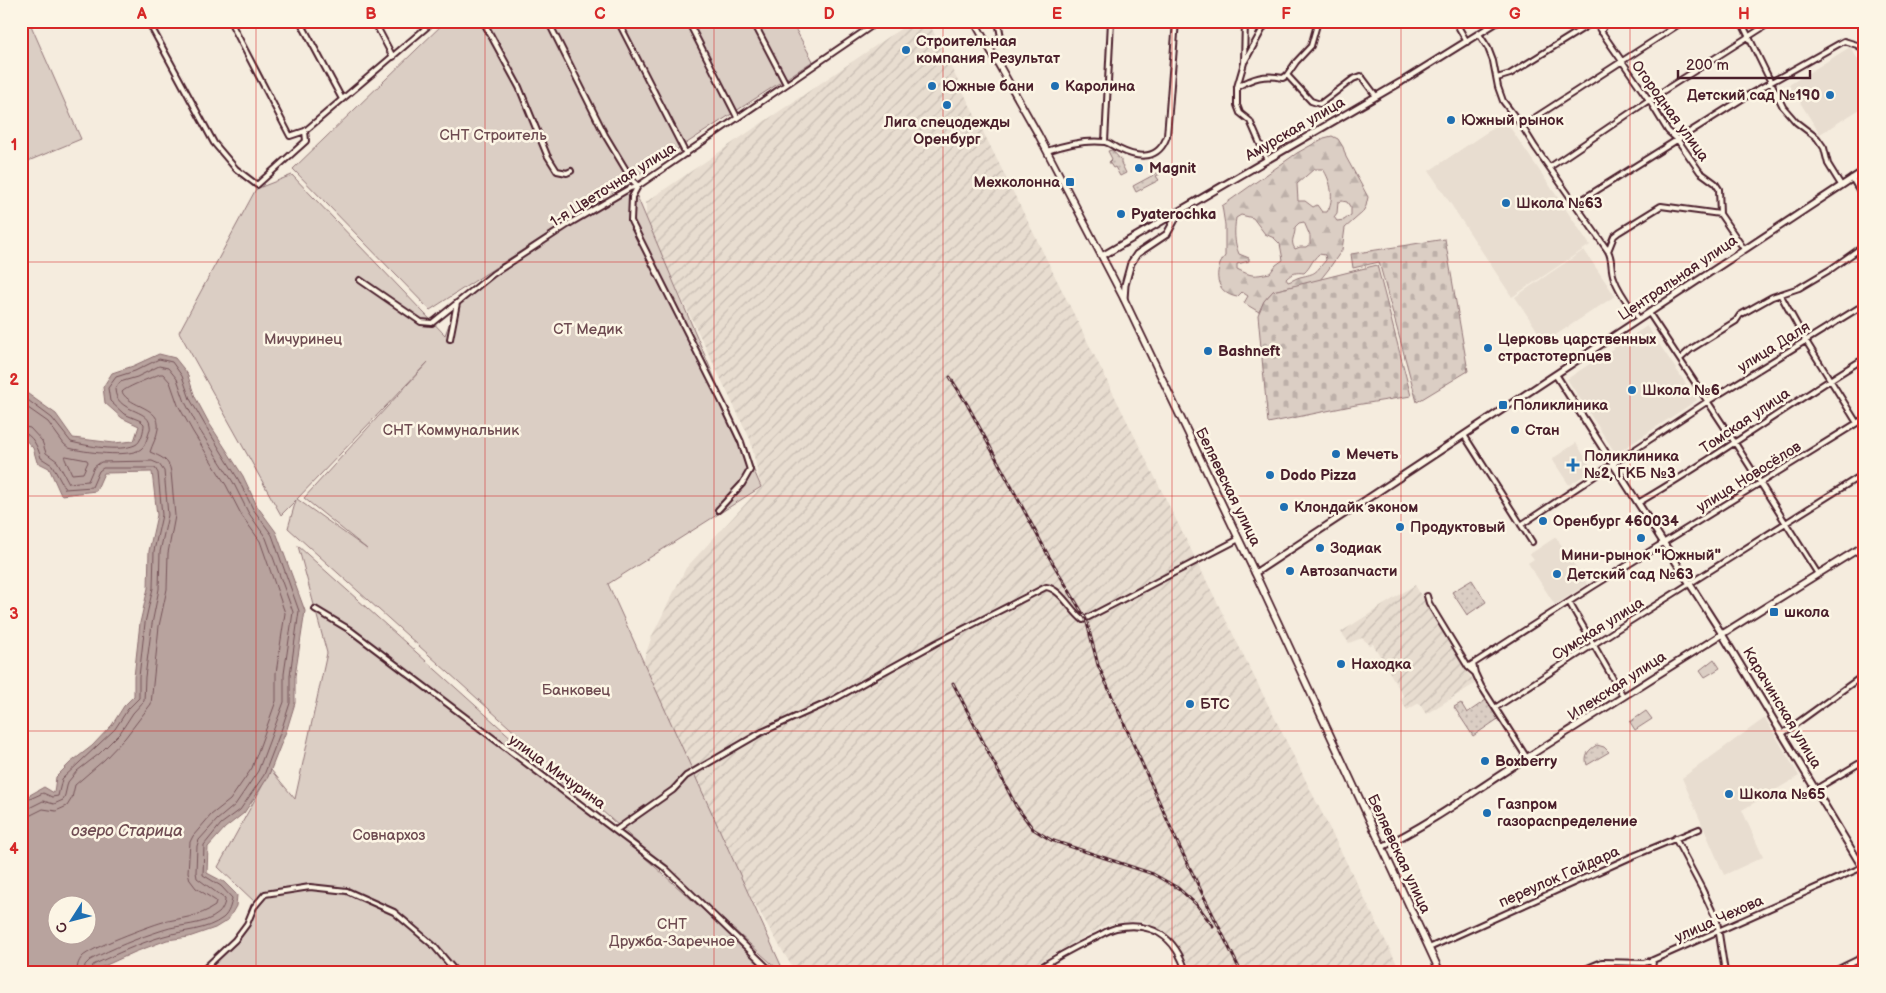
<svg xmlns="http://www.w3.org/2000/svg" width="1886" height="993" font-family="'Balsamiq Sans',sans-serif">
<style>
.built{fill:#e8ddd0}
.industrial{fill:url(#industrial-furrows)}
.green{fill:#dbcec4;stroke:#927678;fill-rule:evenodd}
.forest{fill:url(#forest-firs);stroke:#927678;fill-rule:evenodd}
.cemetery{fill:url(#cemetery-stones);stroke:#927678}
.park{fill:url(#park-dots);stroke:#927678}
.water{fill:#b8a39e;stroke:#8c6e70;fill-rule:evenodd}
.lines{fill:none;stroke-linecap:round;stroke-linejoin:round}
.shore{stroke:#765459;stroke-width:1}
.street-casing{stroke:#4a1f2b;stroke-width:8}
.secondary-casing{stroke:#4a1f2b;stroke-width:9}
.primary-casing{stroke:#4a1f2b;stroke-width:9}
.street{stroke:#fcf5e5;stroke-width:4}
.secondary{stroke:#fcf5e5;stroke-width:5}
.primary{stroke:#fcf5e5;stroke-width:5.5}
.rail-casing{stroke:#4a1f2b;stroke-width:3}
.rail{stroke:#fcf5e5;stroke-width:1;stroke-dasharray:4;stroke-linecap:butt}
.grid{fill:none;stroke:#d62828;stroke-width:1;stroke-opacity:0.55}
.poi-dot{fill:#1f6fb2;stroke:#fcf5e5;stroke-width:2}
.labels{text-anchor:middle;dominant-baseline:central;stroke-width:5;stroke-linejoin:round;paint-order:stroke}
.poi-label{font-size:15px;font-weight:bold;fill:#4a1f2b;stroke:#fcf5e5;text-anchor:start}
.street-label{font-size:15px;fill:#4a1f2b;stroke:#fcf5e5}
.park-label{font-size:15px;fill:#6e4b51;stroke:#fcf5e5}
.water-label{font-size:16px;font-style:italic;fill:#704d53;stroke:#fcf5e5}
.neatline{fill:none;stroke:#d62828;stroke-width:2}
.grid-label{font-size:16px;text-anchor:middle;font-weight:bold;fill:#d62828}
</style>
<defs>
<pattern id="industrial-furrows" width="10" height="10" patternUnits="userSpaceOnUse" patternTransform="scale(1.25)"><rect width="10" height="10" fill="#e8ddd0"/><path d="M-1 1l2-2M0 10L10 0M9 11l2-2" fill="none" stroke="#c8bdb3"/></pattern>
<pattern id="forest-firs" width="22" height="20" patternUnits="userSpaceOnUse" patternTransform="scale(1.25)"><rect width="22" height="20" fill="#dbcec4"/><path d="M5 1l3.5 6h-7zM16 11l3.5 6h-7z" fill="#bdb0a9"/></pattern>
<pattern id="cemetery-stones" width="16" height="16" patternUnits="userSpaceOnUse" patternTransform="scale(1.25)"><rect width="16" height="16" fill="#dbcec4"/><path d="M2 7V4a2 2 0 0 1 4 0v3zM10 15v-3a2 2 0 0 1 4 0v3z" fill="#bdb0a9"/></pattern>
<pattern id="park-dots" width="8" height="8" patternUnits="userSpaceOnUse" patternTransform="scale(1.25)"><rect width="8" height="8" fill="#dbcec4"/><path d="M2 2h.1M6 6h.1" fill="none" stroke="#bdb0a9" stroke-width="1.8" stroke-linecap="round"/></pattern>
</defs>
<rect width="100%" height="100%" fill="#f5ecde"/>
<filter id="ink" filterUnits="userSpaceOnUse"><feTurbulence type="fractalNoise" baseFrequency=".02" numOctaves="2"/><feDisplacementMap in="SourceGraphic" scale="10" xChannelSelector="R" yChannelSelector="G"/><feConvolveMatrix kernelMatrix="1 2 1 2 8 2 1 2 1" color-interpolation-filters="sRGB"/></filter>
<g filter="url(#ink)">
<path class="built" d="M1850,47L1865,70V106L1820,134L1789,85Z
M1505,120L1590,245L1512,297L1429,171Z
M1584,250L1615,296L1545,342L1515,297Z
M1647,326L1697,400L1616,454L1567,379Z
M1576,443L1593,470L1569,485L1552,459Z
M1556,537L1587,584L1555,605L1528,563L1534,559L1530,554Z
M1765,718L1799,776L1742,810L1763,857L1724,875L1682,778Z"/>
<path class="industrial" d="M912,21H928L1401,972H1195L1168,934L1143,921L1109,923L1022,972H795L632,694L652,636L686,568L761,487L750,439L646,225V202Z
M1415,585L1466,671L1476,683L1426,714L1419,703L1407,710L1401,700L1404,697L1373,644L1370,645L1362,638L1349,643L1341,632Z"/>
<path class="green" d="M21,21H29L81,139L21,164Z
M446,21H791L813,61L630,180L761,487L608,584L784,972H781L288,528L296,500L281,515L179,332L256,189L292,175L445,335L458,301L582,216L581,212L430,310L293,169ZM428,362L304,498L367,549L297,499Z
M298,546L772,972H198L249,926L258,905L218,867L271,770L295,799L327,653Z
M1714,659L1720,668L1705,677L1700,670Z
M1646,711L1652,719L1635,730L1630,722Z"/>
<path class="forest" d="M1332,136L1338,139L1343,147L1346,157L1368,197L1366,206L1362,213L1345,228L1342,250L1328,270L1320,280L1273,291L1264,301L1259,312L1244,303L1248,296L1242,292L1237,297C1215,293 1213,271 1225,256V225L1222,206L1297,153L1324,138ZM1314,169H1323C1331,181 1335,199 1327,212H1322L1317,205L1313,207L1305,201H1298L1297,184ZM1342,201L1347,202L1351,208V215L1344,220L1337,221L1334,217L1337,213L1338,202ZM1241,215L1253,218L1265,234L1274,238L1280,244L1283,260L1276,265L1270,273C1253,276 1253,277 1237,269V264L1249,261V258L1239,254C1234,242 1234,231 1236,218ZM1304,222L1310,236V244L1306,247H1300L1295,249C1289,240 1296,236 1295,227L1299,223ZM1319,254L1325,255L1326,260C1314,274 1317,273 1300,277C1296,278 1292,281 1288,282L1286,279C1292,273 1296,272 1304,273C1311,267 1311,261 1319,254Z"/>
<path class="cemetery" d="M1445,239L1468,371L1417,402L1379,262L1353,268L1351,254Z
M1377,265L1411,396L1356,405L1268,423L1258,315L1264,301L1273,291Z"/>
<path class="park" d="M1112,150L1121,160V163L1126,173L1120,176L1115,167L1113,168L1109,162L1112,159L1108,151Z
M1159,172L1160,174L1156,176L1159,180L1136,192L1133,186Z
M1472,580L1486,602L1467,615L1452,592Z
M1486,700L1498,719L1473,736L1454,707L1461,703L1467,713Z
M1597,745L1604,747L1609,752L1587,765C1584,755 1588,750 1597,745Z"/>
<path class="water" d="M159,354L175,358L187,373L195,397L209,423L243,476L257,506L276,532L305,611L295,676V703L287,729L268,777L244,813L225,828L208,847L207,873L224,882L237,895L236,906L228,920L215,928L189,937L167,940L135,952L91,972H21V800L44,787L54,793L56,777L70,763L92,746L112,725L124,706L134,696V677L140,623L148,588L149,551L157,515L152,472L104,473L96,491L61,495L49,468L37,462L33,448L21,435V389L56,414L73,438L114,443L134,441L139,426L122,418L105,403L103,387L112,373L133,366ZM58,906H88V936H58Z"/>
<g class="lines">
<path class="shore" d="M21,395L52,418L71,442C88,446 119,452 135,445C141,443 144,430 144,424L141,421L124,414L110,401L108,388L116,377L135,371L159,359L172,362L182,376L190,399L205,425L238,479L253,509L272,535L299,611L290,675V703L282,728L264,775L240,810L221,824L204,845L203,875L221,886L232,898C231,905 229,913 223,918C206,931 184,930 164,936C140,943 116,954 93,965L91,972
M21,403L48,422L64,444L69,448C83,452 129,458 141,449C145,446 146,441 148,436C149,432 151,429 150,425C148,408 116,413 115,389L120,382L137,377L159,366L168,368L177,379L185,402L199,429L233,482L248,512L266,538L293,612L284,674V702L258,771L235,805L217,820L199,840L197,846L196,872L197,878L225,899C225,904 222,910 219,913C204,926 180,924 163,930C138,938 113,948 90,960L85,965L84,972
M21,426L30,428L42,441L46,453L57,461L69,483L88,481L94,467L101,462L152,461L159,464L164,471L168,515L160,552L159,589L152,624L145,677L144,701L133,713L120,733L99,754L77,771L68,782L65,795L63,800L54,804L43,801L27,809H21
M21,432C33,434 38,448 41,458L52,465L65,489L92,487L99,471L103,468H155L158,473L162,515L154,551L153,588L145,623L139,677V698L128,709L115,729L62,779L58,796L52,797L43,793L21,803
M66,456L87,460L88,462L83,473L72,474L65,459Z
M21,817L29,816L43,809L56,811L67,806L72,798L75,785L104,760L125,738L151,704L159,626L167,589L168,553L175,516L171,472C169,459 161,457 150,452C152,445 157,437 158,429C161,406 130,408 122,392C126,387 153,377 160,374H163L170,382L178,405L193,432L226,485L242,516L260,541L285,613L276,673V701L252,768L230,800L211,815L193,836L190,842L188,872L190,880L196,888L216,901L215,906C199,917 181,918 163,922C149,926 90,948 82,957C78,962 77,966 77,972"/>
<defs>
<path id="street" d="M148,21L214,143L236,169L257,185L306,141L305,131L434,21
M230,21L290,136L305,131
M300,21L342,99
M374,21L393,57
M483,21L519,87L547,155L557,171L567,173L571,171
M548,21L605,135L632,180L638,186
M618,21L686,154
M688,21L737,117
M753,21L786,84
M1245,21L1244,63L1237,87V105L1240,113L1250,121L1267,160
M1318,21L1311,46L1296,62L1287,75L1311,101L1320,104L1353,79L1361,76L1376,96
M1455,21L1467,42
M1594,21L1649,100L1668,131L1677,139L1700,172L1715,183L1719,189L1720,214
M1741,21L1783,107L1796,122L1817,138L1824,148L1828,164L1841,185
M1601,32L1607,21
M1479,34L1488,48L1493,61L1498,87L1503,101L1522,126L1535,147L1608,251C1613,260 1610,268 1614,278C1619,293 1630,306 1639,319
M987,46L1001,37L998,21
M1245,61L1267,21
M1497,78L1510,74L1595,21
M1237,87C1253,78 1264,74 1283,78L1287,75
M1522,126L1684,21
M1105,142L1111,21
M1047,151C1064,145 1087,140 1105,142C1110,143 1114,147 1119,149C1139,159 1159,160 1167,136L1176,21
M1550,167L1649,100L1773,21
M1852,178L1865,200
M638,186L632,197L631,221L723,404L741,442L750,470L742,484L718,510
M1575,204L1750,94L1844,41L1857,45L1865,50
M1720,214L1744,249
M1608,251L1614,236L1619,232L1661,206L1720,214
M360,280L421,322L432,323L493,274L572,222L630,188L638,186L879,21
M1780,294L1806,341L1857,423
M1649,313L1735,443L1818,574
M450,339L457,303
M1680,359L1691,349L1736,321L1740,315L1772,297L1799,288L1831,269L1865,245
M1464,435L1532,542
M1638,503C1716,458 1788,405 1865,358
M1521,525L1708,401L1865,304
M1427,596L1429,603L1468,667L1475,673
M1569,602L1623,696
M315,609L350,630L666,869L772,972
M1473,664L1475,673L1481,686L1527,758
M1468,667L1592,587L1865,418
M1495,708L1616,630L1865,473
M1782,734L1865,674
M1816,789L1865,760
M616,830L673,790L686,776L762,732L829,702L936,643L1046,587C1061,589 1071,611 1083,620L1239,539
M1675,838L1702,889L1717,921L1725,972
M1429,948L1631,857L1699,829
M201,972L235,940L247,924L254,907L265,894L310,887L347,891L394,912L434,946L456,972
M1033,972C1053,959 1073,948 1094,938C1101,935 1108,930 1116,928C1152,921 1176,937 1186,972
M1578,972L1602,962L1644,963L1653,960L1865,866
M1652,972L1653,960
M1832,972L1865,956"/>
<path id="secondary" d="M1102,256L1401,82L1499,21
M1124,299L1125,285L1131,263L1137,254L1167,234L1179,212
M1556,375L1722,634L1865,872
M1255,573L1865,170
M1382,847C1432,823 1479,788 1526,758C1639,687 1751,615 1865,545"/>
<path id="primary" d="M974,21L1038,134L1124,299L1255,573L1440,972"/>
</defs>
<use href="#street" class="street-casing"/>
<use href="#secondary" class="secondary-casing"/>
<use href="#primary" class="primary-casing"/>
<use href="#street" class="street"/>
<use href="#secondary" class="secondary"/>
<use href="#primary" class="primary"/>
<defs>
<path id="rail" d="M950,377L967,404L1048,555L1086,619L1098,665L1178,844L1241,972
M953,683L1016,806L1033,829L1051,840L1153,874L1178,888L1197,905L1213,926"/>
</defs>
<use href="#rail" class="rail-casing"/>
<use href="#rail" class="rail"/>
</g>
</g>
<path class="grid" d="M256,21V972M485,21V972M714,21V972M943,21V972M1172,21V972M1401,21V972M1630,21V972M21,262H1865M21,496H1865M21,731H1865"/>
<g class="poi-dot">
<circle cx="906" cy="50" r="5"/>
<circle cx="932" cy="86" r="5"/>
<circle cx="1055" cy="86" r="5"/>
<circle cx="1830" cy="95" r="5"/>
<circle cx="947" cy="105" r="5"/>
<circle cx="1451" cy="120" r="5"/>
<circle cx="1139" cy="168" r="5"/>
<rect x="1065" y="177" width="10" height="10" rx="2.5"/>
<circle cx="1506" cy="203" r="5"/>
<circle cx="1121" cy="214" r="5"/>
<circle cx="1488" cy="348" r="5"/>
<circle cx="1208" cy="351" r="5"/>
<circle cx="1632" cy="390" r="5"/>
<rect x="1498" y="400" width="10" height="10" rx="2.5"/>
<circle cx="1515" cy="430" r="5"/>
<circle cx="1336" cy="454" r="5"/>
<path d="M1570.5 457.5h5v5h5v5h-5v5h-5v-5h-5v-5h5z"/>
<circle cx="1270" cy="475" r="5"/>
<circle cx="1284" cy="507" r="5"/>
<circle cx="1543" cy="521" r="5"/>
<circle cx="1400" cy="527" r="5"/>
<circle cx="1641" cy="538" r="5"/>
<circle cx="1320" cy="548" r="5"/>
<circle cx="1290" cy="571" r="5"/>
<circle cx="1557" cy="574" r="5"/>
<rect x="1769" y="607" width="10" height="10" rx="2.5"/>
<circle cx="1341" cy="664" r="5"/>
<circle cx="1190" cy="704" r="5"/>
<circle cx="1485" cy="761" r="5"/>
<circle cx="1729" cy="794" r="5"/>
<circle cx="1487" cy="813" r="5"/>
</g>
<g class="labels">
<g class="poi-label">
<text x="916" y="41">Строительная<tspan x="916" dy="17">компания Результат</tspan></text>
<text x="942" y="86">Южные бани</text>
<text x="1065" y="86">Каролина</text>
<text x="1820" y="95" text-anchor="end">Детский сад №190</text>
<text x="1461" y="120">Южный рынок</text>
<text x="947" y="122" text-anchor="middle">Лига спецодежды<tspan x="947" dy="17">Оренбург</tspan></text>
<text x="1149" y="168">Magnit</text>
<text x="1060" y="182" text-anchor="end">Мехколонна</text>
<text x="1516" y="203">Школа №63</text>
<text x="1131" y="214">Pyaterochka</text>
<text x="1498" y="339">Церковь царственных<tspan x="1498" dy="17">страстотерпцев</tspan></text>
<text x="1218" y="351">Bashneft</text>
<text x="1642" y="390">Школа №6</text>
<text x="1513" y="405">Поликлиника</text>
<text x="1525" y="430">Стан</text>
<text x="1346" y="454">Мечеть</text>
<text x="1584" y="456">Поликлиника<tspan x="1584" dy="17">№2, ГКБ №3</tspan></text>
<text x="1280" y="475">Dodo Pizza</text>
<text x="1294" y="507">Клондайк эконом</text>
<text x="1553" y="521">Оренбург 460034</text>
<text x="1410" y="527">Продуктовый</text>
<text x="1330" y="548">Зодиак</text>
<text x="1641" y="555" text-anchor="middle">Мини-рынок "Южный"</text>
<text x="1300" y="571">Автозапчасти</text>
<text x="1567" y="574">Детский сад №63</text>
<text x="1784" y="612">школа</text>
<text x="1351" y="664">Находка</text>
<text x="1200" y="704">БТС</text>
<text x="1495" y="761">Boxberry</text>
<text x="1739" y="794">Школа №65</text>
<text x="1497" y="804">Газпром<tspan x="1497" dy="17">газораспределение</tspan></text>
</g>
<g class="street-label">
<text transform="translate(1670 111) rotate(54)">Огородная улица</text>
<text transform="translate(1295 129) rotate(-30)">Амурская улица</text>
<text transform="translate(613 185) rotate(-32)">1-я Цветочная улица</text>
<text transform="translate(1678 278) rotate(-34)">Центральная улица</text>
<text transform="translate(1774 347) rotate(-32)">улица Даля</text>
<text transform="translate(1745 421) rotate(-34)">Томская улица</text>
<text transform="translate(1749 477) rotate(-32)">улица Новосёлов</text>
<text transform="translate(1228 487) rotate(64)">Беляевская улица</text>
<text transform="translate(1598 629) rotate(-32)">Сумская улица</text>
<text transform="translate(1617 686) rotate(-33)">Илекская улица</text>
<text transform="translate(1782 708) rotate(59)">Карачинская улица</text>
<text transform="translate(557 772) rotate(36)">улица Мичурина</text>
<text transform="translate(1399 854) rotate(65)">Беляевская улица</text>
<text transform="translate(1559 877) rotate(-24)">переулок Гайдара</text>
<text transform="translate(1719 919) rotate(-24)">улица Чехова</text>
</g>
<g class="park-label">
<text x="493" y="135">СНТ Строитель</text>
<text x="588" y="329">СТ Медик</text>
<text x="303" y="339">Мичуринец</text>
<text x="451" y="430">СНТ Коммунальник</text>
<text x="576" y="690">Банковец</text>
<text x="389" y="835">Совнархоз</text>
<text x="672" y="924">СНТ<tspan x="672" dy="17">Дружба-Заречное</tspan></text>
</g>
<g class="water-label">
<text x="127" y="831">озеро Старица</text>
</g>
</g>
<rect width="1886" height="993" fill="none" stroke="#fcf5e5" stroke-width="55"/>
<g transform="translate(72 920) rotate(234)"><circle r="24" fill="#fcf5e5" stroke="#b59f9b"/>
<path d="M0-4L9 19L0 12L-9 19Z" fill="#1f6fb2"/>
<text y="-8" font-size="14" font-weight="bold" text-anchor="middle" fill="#4a1f2b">С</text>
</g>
<path d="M1678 70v8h132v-8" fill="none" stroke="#4a1f2b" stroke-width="2.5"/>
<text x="1686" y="70" font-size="15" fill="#4a1f2b" stroke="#fcf5e5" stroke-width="4" paint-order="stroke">200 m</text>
<rect x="28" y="28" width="1830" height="938" class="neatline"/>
<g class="grid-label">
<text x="142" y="19">A</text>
<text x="371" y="19">B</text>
<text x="600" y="19">C</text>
<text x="829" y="19">D</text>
<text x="1057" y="19">E</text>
<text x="1286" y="19">F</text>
<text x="1515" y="19">G</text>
<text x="1744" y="19">H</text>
<text x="14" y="150">1</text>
<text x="14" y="385">2</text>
<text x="14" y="619">3</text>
<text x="14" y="854">4</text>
</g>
</svg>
